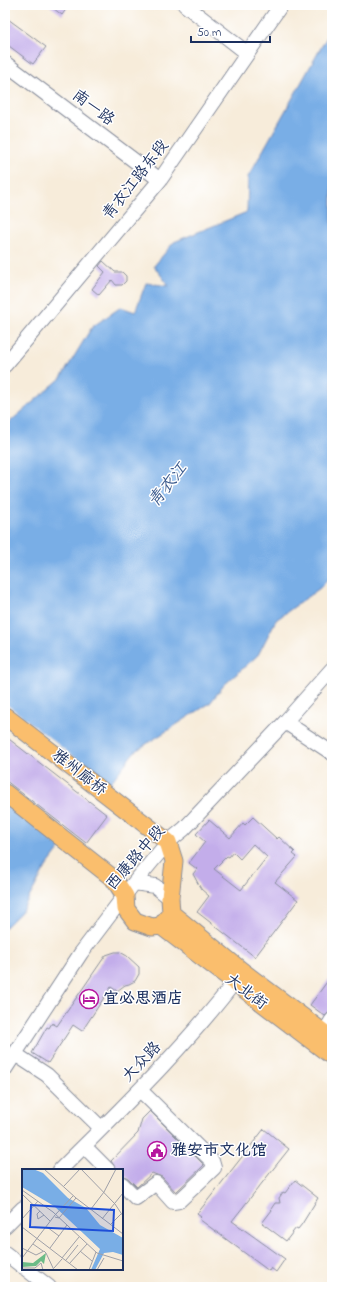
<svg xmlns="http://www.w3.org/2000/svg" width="337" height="1292" font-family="'Indie Flower','LXGW WenKai TC',sans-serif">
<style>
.water{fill:#79aee6;stroke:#4a6ea2}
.pier{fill:#f7ecda}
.building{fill:#c3adea;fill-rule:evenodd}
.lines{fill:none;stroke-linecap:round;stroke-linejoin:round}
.minor-casing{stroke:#898e9c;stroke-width:16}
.major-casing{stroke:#898e9c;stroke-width:19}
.minor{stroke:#fff;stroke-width:14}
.major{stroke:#fabe6d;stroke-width:17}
.labels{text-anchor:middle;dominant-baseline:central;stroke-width:3;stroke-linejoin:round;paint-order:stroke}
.street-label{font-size:16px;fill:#1b2f5e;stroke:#fff}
.poi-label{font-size:16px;font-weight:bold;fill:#1b2f5e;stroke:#fff;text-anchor:start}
.water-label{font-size:17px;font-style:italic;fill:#3c5b8e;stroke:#fff}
.inset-road{fill:none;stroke:#9fa0a8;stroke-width:1}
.view{fill:#1d4ed8;fill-opacity:0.15;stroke:#1d4ed8;stroke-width:2}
.inset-edge{fill:none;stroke:#1b2f5e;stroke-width:2}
</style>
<rect width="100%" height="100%" fill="#fff"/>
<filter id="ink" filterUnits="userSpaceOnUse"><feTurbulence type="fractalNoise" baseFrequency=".025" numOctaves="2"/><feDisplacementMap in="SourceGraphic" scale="8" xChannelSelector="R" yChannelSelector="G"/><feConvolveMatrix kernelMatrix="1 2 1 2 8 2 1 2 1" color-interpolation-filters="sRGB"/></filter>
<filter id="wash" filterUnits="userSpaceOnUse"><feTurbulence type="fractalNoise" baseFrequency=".012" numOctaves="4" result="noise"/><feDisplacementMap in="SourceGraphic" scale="16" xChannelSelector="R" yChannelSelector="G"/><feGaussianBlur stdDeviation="0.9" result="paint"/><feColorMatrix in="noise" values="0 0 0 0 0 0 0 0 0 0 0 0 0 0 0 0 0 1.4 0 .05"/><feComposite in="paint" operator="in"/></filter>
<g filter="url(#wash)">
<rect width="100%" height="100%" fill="#f7ecda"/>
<path class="water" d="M332,28V575L320,588L276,620L258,655L224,685L210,703L134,752L46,867L21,912L5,928V426L61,378L92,327L121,307L135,312L146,283L169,286L154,266L174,242L247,212L248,177Z"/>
<path class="pier" d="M5,703L111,786L64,848L5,802Z"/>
<g id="blocks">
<path class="building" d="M49,5H69L62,15Z
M8,19L46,47L33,64L5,43V23Z
M103,261L115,272H122L126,276V281L122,285H116L112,280L99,295L92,289L105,272L99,266Z
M5,736L107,815L86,843L5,780Z
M253,817L277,839L279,837L295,852L293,854L297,857L275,882L298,900L255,957L197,912L209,896L201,889L193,874L197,869L189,863L205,842L196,834L209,820L230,838L243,823L245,825ZM253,844L267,857L241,890L214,869L227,856L229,857L233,852L240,859Z
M115,952H120L127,956L139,967V974L135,981L129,984L125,985L117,991L111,987L82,1031L73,1025L48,1063L32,1053L47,1027L49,1028L52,1023L57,1026L103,959L106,955Z
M332,975V1010L325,1016L310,1005Z
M150,1111L204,1165L176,1192L162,1177L152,1173L137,1187L128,1178L122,1175V1170L116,1169L111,1161L138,1133L142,1119Z
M264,1129L289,1149L232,1221L285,1259L276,1272L271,1268L269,1271L199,1219L201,1217L197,1214Z
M295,1180L318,1198L302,1224L298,1229L296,1228L286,1241L262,1223L272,1210L271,1209L275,1203H280L279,1198L283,1192L285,1193Z"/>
</g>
</g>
<g filter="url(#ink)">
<use href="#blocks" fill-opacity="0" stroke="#898e9c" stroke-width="1"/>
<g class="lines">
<defs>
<path id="minor" d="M185,5L247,53
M5,63L160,180
M5,365L160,180L281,5
M285,722L332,753
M134,883L155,886L170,898
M324,1033L332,1020
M15,1054L47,1075L101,1128
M5,1069L81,953L134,883L168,842L184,829L285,722L332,669
M84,1146L108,1170
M60,1170C123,1107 187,1045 240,975
M122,1184L136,1198L156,1183L173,1202L179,1201L214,1168L212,1161L140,1090
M5,1226L23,1208
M5,1253L23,1267
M26,1269L49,1287"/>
<path id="major" d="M5,716L168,842L174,861L170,898L171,913L161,926L152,927L135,921L126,909L125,896L114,879L5,793
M171,913L242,971L332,1039
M161,926L332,1056"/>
</defs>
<use href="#minor" class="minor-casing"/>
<use href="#major" class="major-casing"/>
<use href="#minor" class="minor"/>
<use href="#major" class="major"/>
</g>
</g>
<defs>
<symbol id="hotel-ring" viewBox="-11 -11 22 22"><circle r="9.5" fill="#fff" stroke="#b5179e" stroke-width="1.5"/><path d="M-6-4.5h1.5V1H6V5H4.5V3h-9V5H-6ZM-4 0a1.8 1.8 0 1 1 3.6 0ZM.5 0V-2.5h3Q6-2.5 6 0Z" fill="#b5179e"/></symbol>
<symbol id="civic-ring" viewBox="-11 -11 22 22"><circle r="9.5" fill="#fff" stroke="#b5179e" stroke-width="1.5"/><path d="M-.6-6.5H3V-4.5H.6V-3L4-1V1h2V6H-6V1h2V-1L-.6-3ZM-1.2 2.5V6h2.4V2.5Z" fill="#b5179e"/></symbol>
</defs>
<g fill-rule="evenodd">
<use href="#hotel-ring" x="78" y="988" width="22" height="22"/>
<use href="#civic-ring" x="146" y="1140" width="22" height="22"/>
</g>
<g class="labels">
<g class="street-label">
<text transform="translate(93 108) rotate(37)">南一路</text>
<text transform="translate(136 180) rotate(-52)">青衣江路东段</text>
<text transform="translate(79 773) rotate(38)">雅州廊桥</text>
<text transform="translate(136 858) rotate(-49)">西康路中段</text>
<text transform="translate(246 992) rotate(37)">大北街</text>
<text transform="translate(142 1062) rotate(-47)">大众路</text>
</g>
<g class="poi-label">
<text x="103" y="999">宜必思酒店</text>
<text x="171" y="1151">雅安市文化馆</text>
</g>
<g class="water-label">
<text transform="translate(168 485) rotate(-51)">青衣江</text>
</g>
</g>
<g transform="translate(22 1169)">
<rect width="101" height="101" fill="#f7ecda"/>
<path d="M24,84L22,95L19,92L14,97L0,98V93L11,94Z" fill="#6cbc87"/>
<path d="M0,0H11L21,4L46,29L64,39L78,56L101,69V86L91,83L82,84L73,101H69L78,80L32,37L0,18Z" fill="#79aee6"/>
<path class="inset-road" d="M22,0L54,29L37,49L33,48M59,0L93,35L101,47M42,17L58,0M0,21L31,43L75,84L101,92M82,23L94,0M0,25L28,52M54,29L101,65M69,40L82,23M18,42L15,45L16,50L22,46M0,50L16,32M80,50L101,24M88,56L99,45M0,58L56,101M25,58L37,67M11,75L21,82M0,79L14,86L22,82L24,84M28,79L45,56M58,82L70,92M24,84L32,101M0,89L33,46L51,27M40,89L57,68M44,91L56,76M47,95L65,75M0,99H13L19,94L21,101M32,99L40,90M67,101L74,83M75,101L82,89"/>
<path class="view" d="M9,36L92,41L91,62L8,58Z"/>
<rect width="101" height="101" class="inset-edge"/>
</g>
<rect width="337" height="1292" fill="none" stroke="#fff" stroke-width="20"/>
<path d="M191 36v6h79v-6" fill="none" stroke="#1b2f5e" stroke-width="2"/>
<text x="197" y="36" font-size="12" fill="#1b2f5e" stroke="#ffffff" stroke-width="3" paint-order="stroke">50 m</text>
</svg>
